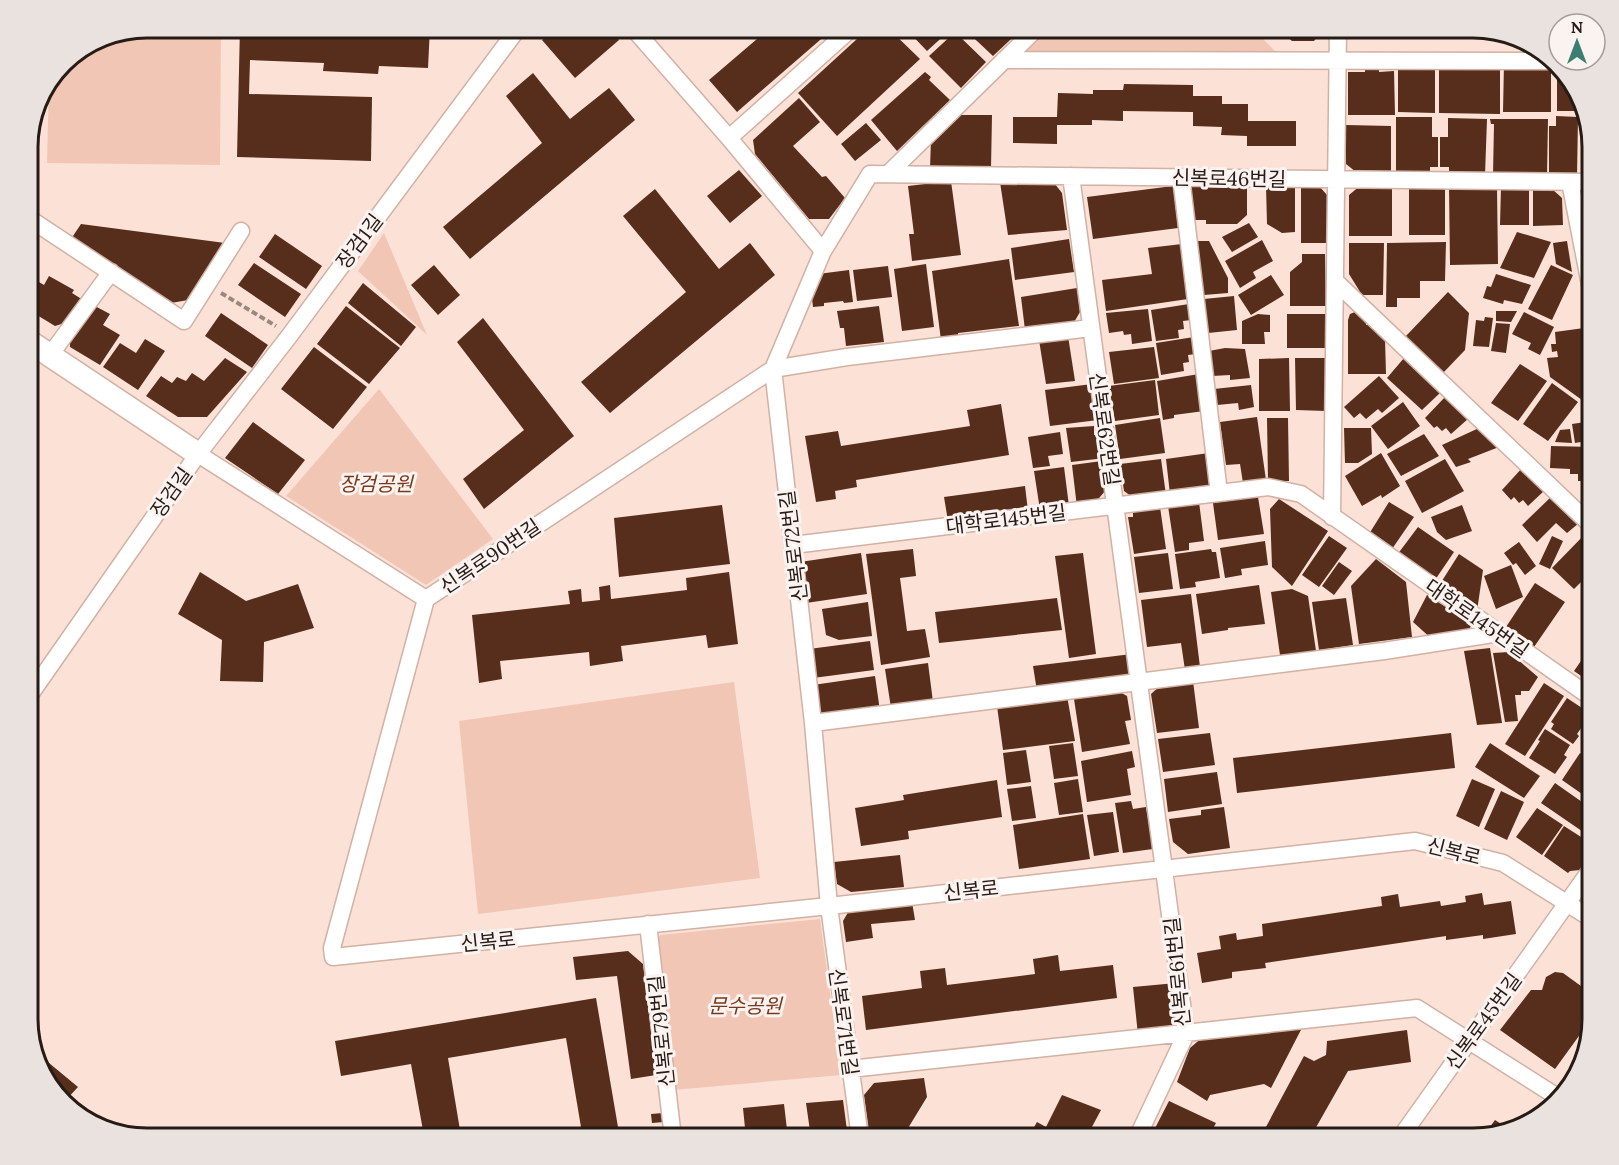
<svg xmlns="http://www.w3.org/2000/svg" width="1619" height="1165" font-family="Lora,'Noto Sans KR',serif">
<style>
.green{fill:#f2c6b5}
.building{fill:#572d1b}
.lines{fill:none;stroke-linecap:round;stroke-linejoin:round}
.street-casing{stroke:#d2b1a4;stroke-width:19}
.secondary-casing{stroke:#d2b1a4;stroke-width:25}
.path{stroke:#9c877f;stroke-width:4;stroke-dasharray:6 3;stroke-linecap:butt}
.street{stroke:#fff;stroke-width:16}
.secondary{stroke:#fff;stroke-width:22}
.labels{text-anchor:middle;dominant-baseline:central;stroke-width:6;stroke-linejoin:round;paint-order:stroke}
.street-label{font-size:20px;fill:#271b16;stroke:#faf3f0}
.park-label{font-size:20px;font-style:italic;fill:#79391d;stroke:#faf3f0}
.rim{fill:none;stroke:#271b16;stroke-width:3}
</style>
<rect width="100%" height="100%" fill="#fce1d6"/>
<path class="green" d="M146,27H221L220,165L47,163L49,81L67,57L101,36Z
M1048,27H1251L1279,55L1023,52Z
M384,233L427,335L358,271Z
M379,389L493,539L426,585L286,496Z
M734,682L760,878L478,914L459,721Z
M820,919L841,1075L673,1090L655,945L660,935Z"/>
<path class="building" d="M240,27H430L428,68L379,66L378,74L323,71L324,63L250,60L249,94L372,97L371,161L237,157Z
M559,27H564L572,35L582,27H585L588,30L591,27H608L619,40L575,78L542,40Z
M771,27H835L737,112L709,80Z
M870,27H887L920,59L837,136L798,93Z
M904,27H945L949,31L927,51Z
M962,27H1024L993,56Z
M1276,27H1325L1314,41H1292Z
M955,32L986,62L961,88L929,56Z
M1398,61H1435V113L1398,112Z
M1439,61L1500,62V114L1439,113Z
M1504,63H1551V112H1503Z
M1379,66V72L1394,71L1395,115H1348V72H1365V67Z
M925,72L931,77L929,80L950,100L897,151L871,120Z
M533,73L570,119L609,88L635,120L470,259L443,227L542,143L506,96Z
M1557,80H1568L1576,89V111H1557Z
M1124,84L1193,85V96H1222V104H1248V121H1296V146H1247V136L1221,135L1222,127L1193,126V112L1123,111V121L1092,120V125H1057V144L1013,143V117H1057L1058,93L1093,94V90H1123Z
M799,98L820,122L793,146L822,177L826,176L845,198L829,219H809L755,154L753,140Z
M957,115H992L991,168H930L931,140Z
M1556,116L1578,117L1577,177H1549V126H1556Z
M1396,117H1432V137H1438V167H1430V173L1396,172Z
M1448,118L1487,119L1485,175L1449,174V167H1440V137H1448Z
M1490,119H1548L1547,176L1493,175L1494,124H1491Z
M866,123L881,140L855,161L841,144Z
M1346,125L1391,126V172H1356L1346,164Z
M1584,137H1590L1592,146V182H1583Z
M739,170L762,196L730,223L707,196Z
M1051,179L1062,193L1067,230L1008,235L1000,182Z
M951,181L961,255L912,261L909,234H914L908,186Z
M1190,184L1247,185V215L1237,224H1206V220H1190Z
M1301,185H1318L1328,196L1327,243H1301Z
M1361,185H1392V236H1349V195Z
M1173,186L1178,228L1093,239L1087,197Z
M1266,186H1295V232L1282,233L1267,224Z
M1409,187H1445V235H1409Z
M1449,187H1497L1498,264L1450,265Z
M1501,187L1529,188V225H1500Z
M1533,187L1551,188L1562,198L1563,225L1533,226Z
M655,189L719,269L750,243L775,275L610,413L581,382L686,292L623,216Z
M1587,191H1592V220L1584,222L1580,199Z
M1249,223L1258,237L1232,252L1222,237Z
M1592,223V251H1591L1585,225Z
M81,224L225,243L188,300L171,303L71,239Z
M1517,232L1551,242L1534,278L1500,268Z
M275,234L322,266L306,289L259,257Z
M1069,239L1074,272L1015,280L1011,248Z
M1262,240L1273,261L1253,272L1256,278L1240,288L1225,261Z
M1196,241H1209L1228,278V293L1204,295Z
M1567,241L1572,272L1556,264L1553,243Z
M1446,242L1445,281H1420V298H1397V307H1386L1387,243Z
M1349,243H1384L1383,295H1362L1349,274Z
M1182,244L1188,299L1106,311L1102,280L1152,274L1148,248Z
M1302,254H1325L1326,306H1290V272L1302,262Z
M1009,259L1019,326L958,333L959,338L941,340L932,271Z
M254,263L301,294L285,317L238,285Z
M926,264L934,327L902,331L894,269Z
M434,265L460,295L438,315L411,285Z
M1551,265L1573,275L1552,320L1528,309Z
M888,266L892,297L857,301L853,270Z
M849,270L853,302L844,303L843,301L824,303V306L813,307L811,290L818,274Z
M1496,274L1531,285L1522,304L1504,300L1503,304L1483,298L1487,286L1491,287Z
M1271,275L1284,295L1251,315L1238,295Z
M49,276L74,290L72,293L83,300L68,322L55,326L27,309V285L32,278L44,285Z
M363,283L416,327L401,346L348,303Z
M1077,288L1080,312L1073,324L1025,330L1021,297Z
M1448,292L1469,313L1465,350L1443,373L1406,336Z
M1234,296L1237,330L1208,333L1204,299Z
M91,304L110,314L103,325L120,335L100,365L70,347V333Z
M1189,304L1191,320L1183,321L1184,329L1178,330L1179,338L1156,341L1151,310Z
M346,306L400,348L369,384L317,344Z
M879,306L884,342L846,346L844,328H840L837,311Z
M1148,309L1152,341L1132,344L1131,334L1124,335L1123,331L1109,333L1106,313Z
M1496,311H1517L1511,322L1496,321Z
M1355,312H1359L1366,321V325H1374L1385,339L1386,374H1348V320L1350,314Z
M1524,312L1554,327L1540,355L1528,349L1531,343L1512,334Z
M221,313L268,345L252,368L205,336Z
M1258,314L1270,315V332H1264L1265,344H1242V321Z
M1287,314H1326L1327,348H1287Z
M1485,317L1493,318L1489,347L1473,346L1476,320L1484,321Z
M483,318L574,436L484,509L463,479L524,430L457,342Z
M1496,323L1510,324L1506,353L1491,351Z
M1584,328L1592,374V399L1582,400L1550,377L1547,358L1558,357L1557,351L1552,352L1551,344H1556L1555,332Z
M1068,336L1075,381L1046,384L1039,340Z
M1194,337L1196,354L1188,355L1189,362L1183,363L1184,371L1161,375L1156,343Z
M145,339L165,351L138,390L103,367L120,343L136,353Z
M314,347L367,387L333,429L281,389Z
M1154,347L1159,378L1114,384L1109,352Z
M1225,348L1245,349L1250,378L1230,380V375L1212,376L1209,351Z
M225,358L247,372L207,417H178L146,396L161,376L172,383L177,377L186,381L192,373L204,381Z
M1289,358L1290,411H1259V359Z
M1295,358H1326V411L1296,410Z
M1404,358L1441,392L1422,410L1387,378Z
M1520,364L1547,381L1518,421L1491,403Z
M1199,374L1204,411L1174,415V418L1163,420L1157,381Z
M1379,376L1399,398L1382,413L1378,409L1366,419L1360,413L1354,418L1344,407Z
M1155,380L1159,415L1115,421L1109,386Z
M1552,383L1578,402L1548,441L1523,424Z
M1092,384L1098,420L1050,426L1045,390Z
M1251,385L1254,407L1239,410L1238,403L1217,405L1214,389Z
M1446,396L1469,418L1451,434L1446,428L1442,431L1437,426L1434,428L1425,418Z
M1403,402L1420,426L1388,449L1371,426Z
M1001,404L1009,455L856,480L857,487L835,491L836,499L816,502L805,436L838,431L841,446L970,426L967,410Z
M1257,417L1266,480L1243,483L1240,464L1226,465L1220,422Z
M1160,418L1165,453L1120,459L1115,425Z
M1267,418H1288L1289,481H1268Z
M1592,421V440L1575,443L1572,424Z
M253,422L305,460L278,494L225,458Z
M1094,426V435L1102,434L1105,458L1071,462L1066,428Z
M1344,428H1371L1372,454L1358,463H1345Z
M1479,428L1499,447L1468,459L1471,462L1456,467L1442,445Z
M1570,429L1572,443L1555,442L1560,430Z
M1060,432L1063,454L1048,456L1050,466L1033,468L1028,437Z
M1424,434L1439,456L1401,476L1387,454Z
M1551,446L1592,447V481H1578V474H1570V469L1550,468Z
M1209,453L1214,488L1170,494L1166,459Z
M1381,453L1400,486L1382,498L1381,495L1362,506L1345,476Z
M1161,459L1166,495L1135,499L1124,491L1120,464Z
M1445,459L1464,491L1422,513L1405,481Z
M1102,461L1106,490L1093,505L1077,507L1072,465Z
M1064,467L1069,506L1040,510L1034,471Z
M1523,467L1545,490L1528,506L1523,500L1519,503L1514,497L1511,500L1502,490Z
M1025,486L1028,511L948,521L944,497Z
M1592,487V510L1581,498Z
M1552,496L1579,523L1567,533L1556,523L1537,542L1522,525Z
M1258,497L1264,534L1218,540L1213,503Z
M1279,499L1328,531L1292,586L1272,567L1270,509Z
M1199,502L1204,541L1189,543V550L1175,552L1168,506Z
M1389,502L1414,517L1392,549L1369,534Z
M722,505L730,564L619,577L614,518Z
M1462,505L1472,531L1446,540L1437,532L1431,517Z
M1160,507L1166,549L1134,554L1128,517H1133V510Z
M1418,527L1454,552L1435,580L1397,555Z
M1588,531L1592,535V581L1587,586L1581,582L1574,589L1552,568Z
M1329,536L1347,548L1319,587L1302,575Z
M1552,536L1563,541L1550,569L1539,564Z
M1265,541L1268,565L1241,569L1242,575L1225,578L1220,548Z
M1519,542L1536,566L1525,575L1516,563L1513,565L1504,553Z
M913,549L916,576L900,578L907,631L925,629L930,657L881,665L866,554Z
M1211,549L1212,552H1216L1220,578L1195,582L1196,587L1180,589L1175,554Z
M861,553L867,594L806,603L800,562Z
M1083,553L1096,654L1069,658L1055,556Z
M1168,553L1173,589L1139,593L1134,557Z
M1459,554L1483,570L1477,611L1440,584Z
M1376,559L1406,582L1412,637L1359,644L1351,586Z
M1339,562L1352,571L1334,595L1322,586Z
M1511,565L1523,597L1496,609L1484,576Z
M200,572L246,601L298,584L314,628L264,642L263,682L220,681L222,640L178,614Z
M729,572L738,644L708,648L706,635L621,646L623,661L590,666L589,652L500,661L502,679L479,683L472,615L570,604L568,591L581,589L582,602L600,600L599,587L610,585L611,599L687,590L686,578Z
M1535,583L1565,602L1534,647L1506,627Z
M1259,585L1265,624L1228,628V630L1202,634L1196,594Z
M1292,589L1308,596L1316,651L1280,655L1271,592Z
M1191,594L1200,667L1185,670L1181,643L1147,647L1141,600Z
M1427,595L1472,624L1467,634L1433,640L1413,622Z
M1057,598L1062,630L939,643L935,612Z
M1346,598L1353,645L1319,650L1312,602Z
M868,602L872,636L839,640L826,635L822,609Z
M870,641L874,670L813,678L809,649Z
M1592,645V680L1589,678L1587,680L1574,671Z
M1490,648L1502,723L1477,725L1464,651Z
M1509,652L1538,677L1529,691H1521V695H1515L1518,721L1505,722L1493,653Z
M1132,654L1134,670L1125,681L1037,691L1033,666Z
M928,663L933,702L891,708L885,669Z
M875,676L880,711L828,718L816,712L813,685Z
M1193,681L1199,728L1157,733L1151,694L1162,684Z
M1544,683L1564,696L1525,756L1505,744Z
M1116,690L1127,696L1131,720L1125,721L1130,744L1082,752L1074,699L1107,695L1106,691Z
M1067,696L1075,741L1003,750L997,706Z
M1567,698L1591,714L1577,734L1579,736L1573,744L1551,729L1554,724L1551,722Z
M1545,729L1570,745L1564,755L1567,757L1555,774L1529,758L1540,741L1538,740Z
M1210,733L1215,765L1163,772L1158,739Z
M1451,733L1455,768L1237,793L1233,758Z
M1592,733V755L1582,748Z
M1073,743L1078,776L1054,779L1049,746Z
M1490,743L1540,776L1524,798L1475,767Z
M1026,750L1031,782L1007,785L1003,753Z
M1132,751L1135,767L1127,769L1131,795L1087,802L1081,761Z
M1580,753L1592,761V801L1562,780Z
M1217,772L1222,804L1168,812L1164,779Z
M1078,779L1083,812L1059,815L1054,783Z
M1472,779L1495,789L1479,827L1456,816Z
M997,780L1002,817L908,831L909,839L861,846L855,808L904,800L903,795Z
M1555,783L1592,809V838L1541,803Z
M1031,786L1036,818L1012,821L1007,789Z
M1501,791L1524,802L1507,840L1484,829Z
M1131,801L1133,809L1146,807L1153,849L1123,853L1115,803Z
M1224,807L1230,848L1188,854L1173,842L1169,819L1201,815V810Z
M1537,808L1563,825L1542,855L1516,837Z
M1113,812L1119,852L1094,856L1087,815Z
M1083,814L1090,859L1019,869L1013,825Z
M1564,826L1592,844V853L1580,870L1570,871L1568,873L1544,856Z
M900,855L904,887L851,892L837,884L834,862Z
M1482,893L1484,905L1511,901L1516,934L1483,939V935L1446,940V936L1265,963L1266,968L1232,972V978L1202,983L1197,953L1221,949L1219,936L1236,933L1237,940L1263,936L1262,924L1382,906L1381,897L1398,894L1400,907L1440,901L1441,906L1466,902L1465,896Z
M912,902L915,920L871,924L873,938L846,942L843,921L850,909Z
M628,951L643,964L656,1075L631,1079L617,976L576,980L573,957Z
M1058,955L1060,971L1113,965L1117,998L866,1030L862,996L922,988L920,971L945,968L947,985L1035,974L1033,959Z
M1555,972L1563,973L1592,994V1018L1555,1069L1500,1030L1531,990H1542L1546,977Z
M1176,983L1181,1021L1169,1032L1138,1035L1133,987Z
M596,998L618,1127L582,1133L566,1038L448,1058L460,1130L424,1136L411,1064L341,1076L335,1041Z
M1304,1024L1271,1088L1264,1084L1210,1095L1207,1101L1177,1082L1190,1048L1204,1036Z
M1407,1030L1411,1062L1348,1071L1310,1138H1260L1304,1056L1314,1061L1326,1055L1327,1041Z
M43,1058L78,1087L64,1102L43,1078L38,1063Z
M924,1078L927,1097L902,1138H870L864,1095L874,1083Z
M1062,1095L1101,1110L1086,1138L1070,1136L1069,1138H1028L1037,1122L1046,1127Z
M843,1100L848,1138H811L806,1103Z
M1169,1101L1216,1123L1208,1138H1150Z
M784,1104L788,1138H746L743,1108Z
M663,1113L664,1122L652,1123L651,1114Z
M1495,1120L1509,1129L1484,1135Z"/>
<g class="lines">
<defs>
<path id="street" d="M632,27L729,138L823,251L773,369L813,723L829,906L860,1138
M1004,60L1552,61
M729,138L853,27
M888,174L1038,27
M1071,176L1186,1034L1137,1138
M1181,177L1219,493
M1570,182L1592,295
M27,217L184,321L241,231
M823,251L870,174L1592,182
M1335,281L1592,526
M1091,328L847,357L773,369L426,599L332,948L333,957L829,906L1415,841L1503,863L1592,919
M56,347L111,272
M198,454L426,599
M1332,517L1338,27
M793,545L1268,487L1301,494L1592,698
M27,699L198,454L290,335L519,27
M813,723L1384,651L1499,633
M648,924L673,1138
M850,1069L1417,1008L1559,1098
M1400,1138L1592,868"/>
<path id="secondary" d="M27,340L198,454"/>
</defs>
<use href="#street" class="street-casing"/>
<use href="#secondary" class="secondary-casing"/>
<path class="path" d="M221,293L276,326"/>
<use href="#street" class="street"/>
<use href="#secondary" class="secondary"/>
</g>
<g class="labels">
<g class="street-label">
<text transform="translate(1229 178) rotate(1)">신복로46번길</text>
<text transform="translate(359 241) rotate(-53)">장검1길</text>
<text transform="translate(1105 429) rotate(82)">신복로62번길</text>
<text transform="translate(171 492) rotate(-55)">장검길</text>
<text transform="translate(1006 519) rotate(-7)">대학로145번길</text>
<text transform="translate(793 546) rotate(-97)">신복로72번길</text>
<text transform="translate(490 556) rotate(-34)">신복로90번길</text>
<text transform="translate(1477 618) rotate(35)">대학로145번길</text>
<text transform="translate(1454 851) rotate(14)">신복로</text>
<text transform="translate(971 890) rotate(-6)">신복로</text>
<text transform="translate(488 941) rotate(-6)">신복로</text>
<text transform="translate(1177 972) rotate(-96)">신복로61번길</text>
<text transform="translate(1483 1021) rotate(-54)">신복로45번길</text>
<text transform="translate(844 1022) rotate(82)">신복로71번길</text>
<text transform="translate(661 1031) rotate(-96)">신복로79번길</text>
</g>
<g class="park-label">
<text x="376" y="483">장검공원</text>
<text x="745" y="1005">문수공원</text>
</g>
</g>
<path d="M0 0H1619V1165H0ZM147 38H1473A109 109 0 0 1 1582 147V1019A109 109 0 0 1 1473 1128H147A109 109 0 0 1 38 1019V147A109 109 0 0 1 147 38Z" fill="#e9e2df" fill-rule="evenodd"/>
<path class="rim" d="M147 38H1473A109 109 0 0 1 1582 147V1019A109 109 0 0 1 1473 1128H147A109 109 0 0 1 38 1019V147A109 109 0 0 1 147 38Z"/>
<g transform="translate(1577 42)"><circle r="28" fill="#faf3f0" stroke="#a69d99" stroke-width="1.5"/>
<path d="M0-4.5L10 22L0 15L-10 22Z" fill="#3c7e6f"/>
<text y="-9" font-size="16" font-weight="bold" text-anchor="middle" fill="#271b16">N</text>
</g>
</svg>
